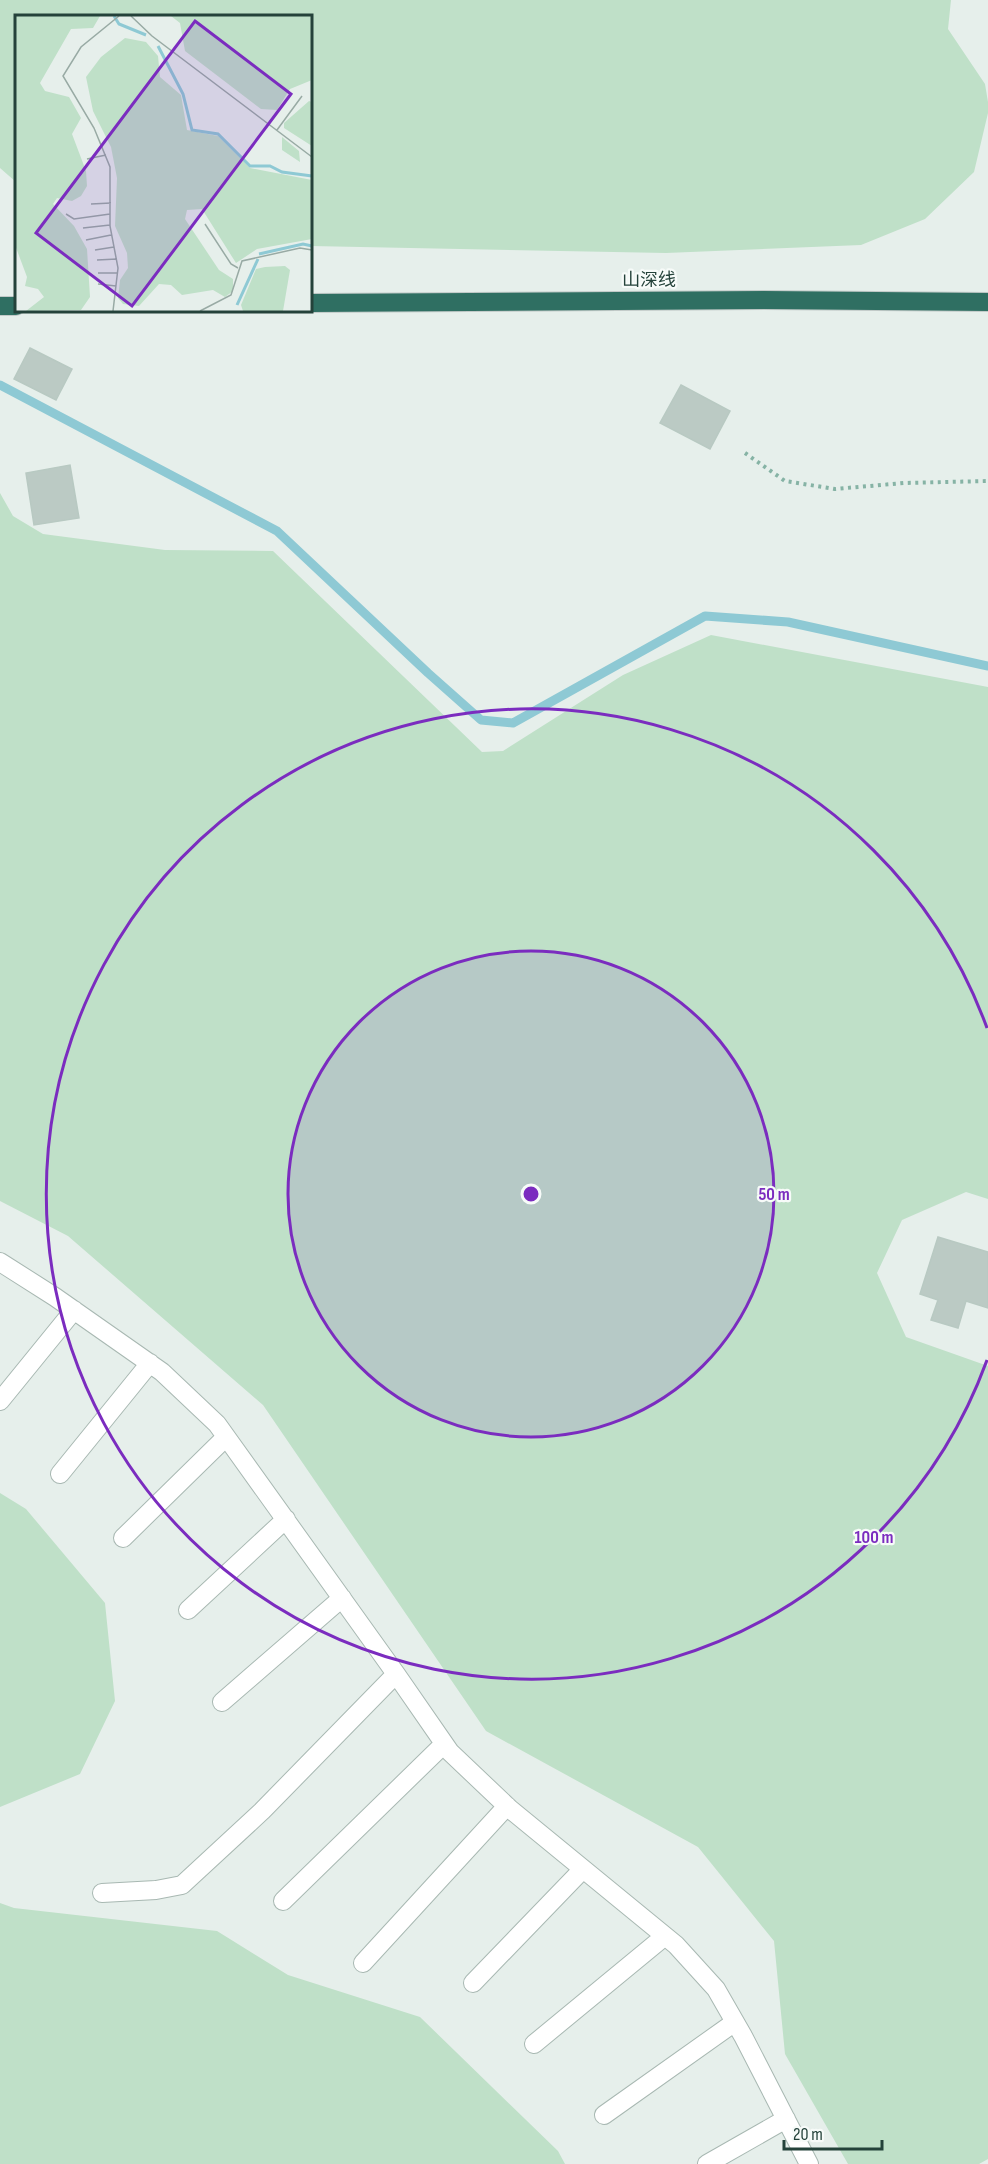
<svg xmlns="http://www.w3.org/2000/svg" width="988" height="2164" font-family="'Sofia Sans Condensed','Noto Sans SC',sans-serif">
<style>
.green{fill:#bfe0c8}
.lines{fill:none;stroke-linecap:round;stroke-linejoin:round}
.stream{stroke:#8ec9d4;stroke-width:9}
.building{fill:#bbcac4;stroke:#b8c9c2;stroke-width:1.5}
.minor-casing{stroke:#a8b8b2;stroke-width:20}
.highway-casing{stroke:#c2cac8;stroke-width:20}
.path{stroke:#86b3a5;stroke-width:4;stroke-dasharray:3 4.5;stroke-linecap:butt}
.minor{stroke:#fff;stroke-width:18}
.highway{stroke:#2f6f62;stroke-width:18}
.ring{fill:none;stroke:#7b2cbf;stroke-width:3}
.labels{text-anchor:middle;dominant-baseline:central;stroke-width:4.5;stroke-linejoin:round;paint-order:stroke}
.street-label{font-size:18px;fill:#24423a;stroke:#f7fbf9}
.inset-river{fill:none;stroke:#8ec9d4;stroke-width:3}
.inset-road{fill:none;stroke:#98aaa4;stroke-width:1.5}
.view{fill:#7b2cbf;fill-opacity:0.15;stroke:#7b2cbf;stroke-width:3}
.inset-edge{fill:none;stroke:#24423a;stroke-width:3}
.centre{fill:#7b2cbf;stroke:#f7fbf9;stroke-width:3}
.ring-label{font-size:18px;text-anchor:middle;font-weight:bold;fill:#7b2cbf;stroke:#f7fbf9;stroke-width:4.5;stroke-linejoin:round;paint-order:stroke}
</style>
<rect width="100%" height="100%" fill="#e6efeb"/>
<path class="green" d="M0,0H951L948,29L985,84L988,102V113L974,172L925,219L861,245L666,253L311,246L310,16H16V182L0,168Z
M0,493L13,516L43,534L165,550L273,551L482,752L503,751L623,675L711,635L988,687V1199L966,1192L902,1220L877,1273L906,1337L988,1366V2159L979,2164H848L785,2054L774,1941L698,1847L486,1731L263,1405L68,1236L0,1201Z
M0,1493L26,1509L105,1603L115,1701L80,1774L0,1807Z
M0,1903L14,1908L217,1931L288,1975L420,2017L558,2151L565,2164H0Z"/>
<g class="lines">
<path class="stream" d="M0,385L277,531L428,673L481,720L513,723L705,616L788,622L988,666"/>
</g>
<path class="building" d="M30,348L72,369L56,400L14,379Z
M681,385L730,411L710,449L660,423Z
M70,465L79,518L34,525L26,473Z
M938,1237L988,1252V1308L966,1301L958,1328L931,1320L938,1300L920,1294Z"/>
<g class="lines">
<defs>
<path id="minor" d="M0,1262L55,1297L162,1372L217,1424L396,1674L450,1752L510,1809L676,1945L716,1989L743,2036L809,2164
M0,1401L74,1310
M60,1474L150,1363
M123,1538L226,1437
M188,1610L286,1519
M222,1702L342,1598
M102,1893L156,1890L182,1885L262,1811L396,1674
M283,1901L444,1744
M363,1963L507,1806
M473,1983L583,1869
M534,2044L665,1936
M604,2115L735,2022
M707,2164L786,2119"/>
<path id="highway" d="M310,303L764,300L988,302
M0,306H16"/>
</defs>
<use href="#minor" class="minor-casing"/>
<use href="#highway" class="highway-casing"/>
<path class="path" d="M745,453L785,481L835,489L904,483L988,481"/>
<use href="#minor" class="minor"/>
<use href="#highway" class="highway"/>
</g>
<circle cx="531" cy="1194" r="243" fill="#7b2cbf" fill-opacity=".12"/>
<g class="ring">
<circle cx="531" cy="1194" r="243"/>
<path d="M987 1360A485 485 0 1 1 987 1028"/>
</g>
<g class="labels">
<g class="street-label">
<text x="649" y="280">山深线</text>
</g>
</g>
<g transform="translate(15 15)">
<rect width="297" height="297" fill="#e6efeb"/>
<path d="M0,1H85L78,13L56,14L25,68L30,76L54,82L66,103L57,119L71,156L72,171L66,181L57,186L42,183L38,189L59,211L72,234L75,282L66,295L11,296L29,282L23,274L10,271L12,262L0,230ZM156,1H297V65L275,74L262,95L246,94L170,36L165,8ZM110,23L131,27L143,41L145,62L166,80L172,115L203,121L235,153L297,165V224L242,234L221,248L187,194L172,195L170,204L204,255L218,264V276L210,282L198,275L167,280L156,270L144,269L124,291L108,289L103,283L105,265L113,253L112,238L100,211L102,163L96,132L78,96L71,62L86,42ZM294,86L297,87V131L269,113V108ZM267,122L284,136L285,147L267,135ZM250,252L270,251L275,255L268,296H228L226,290L241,254Z" fill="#bfe0c8"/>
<path class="inset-river" d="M99,1L104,9L131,20M143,31L168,79L177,115L203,119L235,151H255L267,157L297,161M244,239L288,229L297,231M222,290L243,244"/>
<path class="inset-road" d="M116,1L137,21L297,142M262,115L287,81M72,144L91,140M76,189L96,188M51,199L59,204L95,199M190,209L216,249L223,253M68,213L95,210M71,225L96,220M80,235L99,232M82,245L102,244M83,258H103M83,269L101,271M98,296L103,253L95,211V152L79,113L48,61L66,32L104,1M185,296L216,280L227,246L285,233L297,235"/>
<path class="view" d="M180,6L276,79L117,291L21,218Z"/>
<rect width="297" height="297" class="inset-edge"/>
</g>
<circle cx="531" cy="1194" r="9" class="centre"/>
<g class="ring-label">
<text x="774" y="1200">50 m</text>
<text x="874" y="1543">100 m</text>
</g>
<path d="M784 2140v9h98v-9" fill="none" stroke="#24423a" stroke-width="3"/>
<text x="793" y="2140" font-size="18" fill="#24423a" stroke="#f7fbf9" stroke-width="4.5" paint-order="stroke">20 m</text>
</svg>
